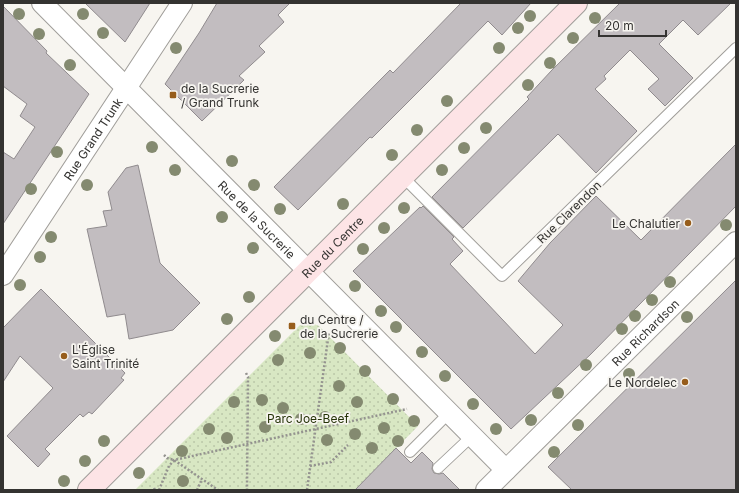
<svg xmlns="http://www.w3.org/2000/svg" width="739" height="493" font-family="Inter,sans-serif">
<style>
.grass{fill:url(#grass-dots)}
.building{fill:#c2bdc0;stroke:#908b8e}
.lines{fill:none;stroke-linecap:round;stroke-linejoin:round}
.lane-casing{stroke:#a09e9a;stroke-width:12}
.street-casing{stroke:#a09e9a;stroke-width:22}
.secondary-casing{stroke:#a09e9a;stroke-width:24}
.path{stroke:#94938f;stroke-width:2.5;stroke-dasharray:2 2;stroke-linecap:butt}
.lane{stroke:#fff;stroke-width:10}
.street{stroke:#fff;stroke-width:20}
.secondary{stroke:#fde4e6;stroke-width:22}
.tree{fill:#848a70}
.poi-dot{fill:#975d1b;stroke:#f7f5f0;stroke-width:1.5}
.labels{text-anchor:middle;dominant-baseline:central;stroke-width:3.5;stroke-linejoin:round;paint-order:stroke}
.poi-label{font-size:12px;fill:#343331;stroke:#f7f5f0;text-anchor:start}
.street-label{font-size:12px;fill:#343331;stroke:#f7f5f0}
.park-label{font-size:12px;fill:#253307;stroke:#f7f5f0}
</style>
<defs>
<pattern id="grass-dots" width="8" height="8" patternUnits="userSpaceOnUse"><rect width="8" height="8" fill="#d8e7c3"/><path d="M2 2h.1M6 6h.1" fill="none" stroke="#bac7a8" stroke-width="1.8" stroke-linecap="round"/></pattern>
</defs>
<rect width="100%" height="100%" fill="#f7f5f0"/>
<path class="grass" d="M309,322L319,326L418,426L355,490H135L300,325Z"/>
<path class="building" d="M85,3H150L125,42Z
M217,3H290L278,15L284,22L259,46L265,52L239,76L244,80L202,121L165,84L199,33Z
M461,3H531L502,35L488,21L425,85L372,138L370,137L298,210L274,187L390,70L393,73Z
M620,3H731L698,35L683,20L659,44L693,78L665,106L648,89L659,79L630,50L604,76L606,79L595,89L637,131L596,173L558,134L463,228L432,197L529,99L527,97L552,70Z
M3,6L47,51L46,53L89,94L3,224V152L14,159L35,127L20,116L27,104L3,86Z
M736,144V206L591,354L511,429L353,271L420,207L421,208L423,206L454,237L452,239L463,251L450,264L535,354L563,325L518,281L550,243L596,196L641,240Z
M138,165L160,263L200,303L173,330L129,339L125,314L107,317L87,229L107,226L103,211L112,210L108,192L126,168Z
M736,280V490H572L548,467Z
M41,289L125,373L121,378L124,380L92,414L89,412L83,417L80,414L45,449L50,454L38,467L7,436L53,388L20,356L3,382V328Z
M396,448L411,463L422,452L433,463L432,469L434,473L439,474L443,473L460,490H355Z"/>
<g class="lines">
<defs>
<path id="lane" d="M402,176L502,276L736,48
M410,452L449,413
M438,468L472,436"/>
<g id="street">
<path id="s1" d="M42,3L506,470"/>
<path id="s2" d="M3,275L182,3"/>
<path id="s3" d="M486,490L736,242"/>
</g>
<g id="secondary">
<path id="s4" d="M89,490L576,3"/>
</g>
</defs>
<use href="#lane" class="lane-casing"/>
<use href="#street" class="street-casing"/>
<use href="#secondary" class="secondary-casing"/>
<path class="path" d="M246,373L248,377L247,490
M164,455L167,458L174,460L218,490
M310,466L331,462L348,445
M154,488L155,490
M159,490L169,466L174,460L407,409
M197,490L202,479
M307,490L329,332"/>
<use href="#lane" class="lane"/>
<use href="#street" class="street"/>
<use href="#secondary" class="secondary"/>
</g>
<g class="tree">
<circle cx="19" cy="14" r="6"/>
<circle cx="83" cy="14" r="6"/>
<circle cx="530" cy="16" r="6"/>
<circle cx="595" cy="18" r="6"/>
<circle cx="518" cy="28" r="6"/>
<circle cx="103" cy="33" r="6"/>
<circle cx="39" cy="34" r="6"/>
<circle cx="573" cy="38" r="6"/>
<circle cx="176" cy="48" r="6"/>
<circle cx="499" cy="48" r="6"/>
<circle cx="550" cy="63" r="6"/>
<circle cx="70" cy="65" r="6"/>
<circle cx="528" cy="85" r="6"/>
<circle cx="447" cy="101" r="6"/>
<circle cx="486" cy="128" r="6"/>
<circle cx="417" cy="130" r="6"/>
<circle cx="152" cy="147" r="6"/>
<circle cx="464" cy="148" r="6"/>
<circle cx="57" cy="152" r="6"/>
<circle cx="392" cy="155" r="6"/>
<circle cx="232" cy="161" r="6"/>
<circle cx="175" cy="170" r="6"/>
<circle cx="442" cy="170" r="6"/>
<circle cx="87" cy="185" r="6"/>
<circle cx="254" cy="185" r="6"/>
<circle cx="31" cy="189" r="6"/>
<circle cx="343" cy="204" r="6"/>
<circle cx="404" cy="208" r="6"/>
<circle cx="280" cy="209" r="6"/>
<circle cx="222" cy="217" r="6"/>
<circle cx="726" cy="225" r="6"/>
<circle cx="384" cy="228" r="6"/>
<circle cx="51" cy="237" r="6"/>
<circle cx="253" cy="248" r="6"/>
<circle cx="363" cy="249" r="6"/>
<circle cx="40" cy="257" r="6"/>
<circle cx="670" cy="282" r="6"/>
<circle cx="20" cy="285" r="6"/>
<circle cx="355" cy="286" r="6"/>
<circle cx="249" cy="297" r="6"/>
<circle cx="652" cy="300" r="6"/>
<circle cx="381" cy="311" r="6"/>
<circle cx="635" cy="316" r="6"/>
<circle cx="687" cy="317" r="6"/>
<circle cx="227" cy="319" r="6"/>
<circle cx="396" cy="327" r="6"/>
<circle cx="622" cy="329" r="6"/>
<circle cx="275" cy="336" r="6"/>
<circle cx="340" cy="348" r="6"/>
<circle cx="422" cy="352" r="6"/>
<circle cx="310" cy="353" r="6"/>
<circle cx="278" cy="360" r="6"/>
<circle cx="586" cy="365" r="6"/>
<circle cx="365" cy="371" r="6"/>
<circle cx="629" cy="374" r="6"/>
<circle cx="445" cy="376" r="6"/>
<circle cx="339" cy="386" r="6"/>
<circle cx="558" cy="393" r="6"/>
<circle cx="393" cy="399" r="6"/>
<circle cx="262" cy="400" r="6"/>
<circle cx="234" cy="402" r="6"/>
<circle cx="357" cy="402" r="6"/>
<circle cx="473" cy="404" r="6"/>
<circle cx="283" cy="408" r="6"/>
<circle cx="325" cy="417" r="6"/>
<circle cx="301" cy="419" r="6"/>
<circle cx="531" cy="420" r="6"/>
<circle cx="414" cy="421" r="6"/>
<circle cx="578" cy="425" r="6"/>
<circle cx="265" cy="427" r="6"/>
<circle cx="384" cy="428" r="6"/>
<circle cx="209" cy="429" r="6"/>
<circle cx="496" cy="429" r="6"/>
<circle cx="355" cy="434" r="6"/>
<circle cx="227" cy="438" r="6"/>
<circle cx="327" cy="440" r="6"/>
<circle cx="104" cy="441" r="6"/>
<circle cx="398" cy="441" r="6"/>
<circle cx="372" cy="448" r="6"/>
<circle cx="182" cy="451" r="6"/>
<circle cx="554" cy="452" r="6"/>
<circle cx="85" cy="461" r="6"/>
<circle cx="139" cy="473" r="6"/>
<circle cx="64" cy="481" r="6"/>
<circle cx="183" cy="481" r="6"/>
</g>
<g class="poi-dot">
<rect x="169" y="91" width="8" height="8" rx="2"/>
<circle cx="688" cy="223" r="4"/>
<rect x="288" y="322" width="8" height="8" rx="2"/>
<circle cx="64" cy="356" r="4"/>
<circle cx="685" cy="382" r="4"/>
</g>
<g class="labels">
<g class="poi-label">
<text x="181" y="88">de la Sucrerie<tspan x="181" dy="14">/ Grand Trunk</tspan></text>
<text x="680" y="223" text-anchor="end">Le Chalutier</text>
<text x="300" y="319">du Centre /<tspan x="300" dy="14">de la Sucrerie</tspan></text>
<text x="72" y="349">L'Église<tspan x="72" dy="14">Saint Trinité</tspan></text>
<text x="677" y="382" text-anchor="end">Le Nordelec</text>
</g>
<g class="street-label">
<text stroke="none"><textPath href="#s2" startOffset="163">Rue Grand Trunk</textPath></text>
<text transform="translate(569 212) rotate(-44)">Rue Clarendon</text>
<text stroke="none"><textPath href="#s1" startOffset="305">Rue de la Sucrerie</textPath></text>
<text stroke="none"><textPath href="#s4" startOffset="344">Rue du Centre</textPath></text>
<text stroke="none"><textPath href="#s3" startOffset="224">Rue Richardson</textPath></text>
</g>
<g class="park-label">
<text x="308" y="418">Parc Joe-Beef</text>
</g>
</g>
<rect width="739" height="493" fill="none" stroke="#343331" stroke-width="8"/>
<path d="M599 30v6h67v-6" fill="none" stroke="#343331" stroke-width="2"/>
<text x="605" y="30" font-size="12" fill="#343331" stroke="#f7f5f0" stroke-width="3" paint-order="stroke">20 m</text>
</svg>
